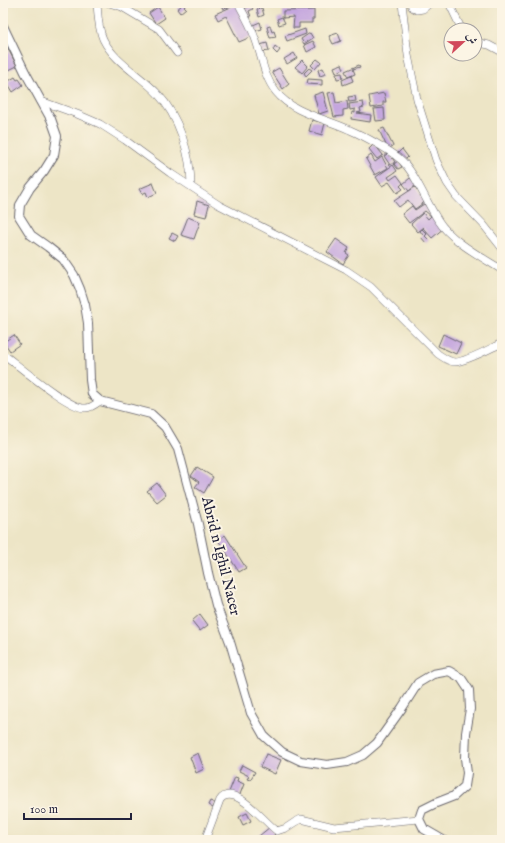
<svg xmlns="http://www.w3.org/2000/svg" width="505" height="843" font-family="'IM FELL English',Amiri,serif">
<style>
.building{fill:#c4a6de}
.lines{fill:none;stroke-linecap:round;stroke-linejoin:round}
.minor-casing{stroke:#69666c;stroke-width:8}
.tertiary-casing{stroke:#69666c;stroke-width:10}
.minor{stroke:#fff;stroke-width:7}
.tertiary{stroke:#fff;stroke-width:8}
.labels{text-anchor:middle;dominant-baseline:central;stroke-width:4;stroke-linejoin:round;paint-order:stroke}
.street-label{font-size:15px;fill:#22223b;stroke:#fcf5e5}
</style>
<rect width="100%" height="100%" fill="#fcf5e5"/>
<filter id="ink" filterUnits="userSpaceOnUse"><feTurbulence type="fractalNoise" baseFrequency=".025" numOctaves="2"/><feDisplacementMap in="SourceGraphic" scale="8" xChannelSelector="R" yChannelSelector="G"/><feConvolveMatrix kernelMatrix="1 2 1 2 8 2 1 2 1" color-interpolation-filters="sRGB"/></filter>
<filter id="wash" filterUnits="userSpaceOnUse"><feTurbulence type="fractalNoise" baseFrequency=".012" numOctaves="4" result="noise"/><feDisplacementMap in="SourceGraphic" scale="16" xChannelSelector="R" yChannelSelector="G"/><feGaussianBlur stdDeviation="0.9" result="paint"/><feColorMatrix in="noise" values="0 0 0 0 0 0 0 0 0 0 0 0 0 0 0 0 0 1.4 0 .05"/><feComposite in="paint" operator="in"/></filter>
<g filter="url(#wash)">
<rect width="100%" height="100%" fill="#ede5c6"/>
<g id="blocks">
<path class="building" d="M178,3H188L184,6L186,8L180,13L177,9L181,6Z
M220,3H229L230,5L223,9Z
M301,3H326V4L302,7Z
M238,4L253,36L239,42L226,16L218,20L215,14Z
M251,6L253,9L249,11L251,17L249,18L245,8Z
M158,7L165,18L156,24L149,13Z
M262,8L264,15L259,17L257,9Z
M314,10V19H312V23H299V28H293L294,17L283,18V11Z
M282,17L285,23L279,25L277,19Z
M260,22L262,29L255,31L253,25Z
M270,26L272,32L274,31L276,37L270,38L267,27Z
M305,29L306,34L287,41L285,36Z
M310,33L313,38L304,44L301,39Z
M338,33L341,41L333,44L329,36Z
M313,41L316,47L307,52L304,45Z
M267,43L269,51L262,52L260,45Z
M6,45L17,66L7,71L9,74L3,77V47Z
M275,46L280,50L277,54L273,50Z
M294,53L297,58L287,64L284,59Z
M317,59L321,62L315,69L311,65Z
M302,60L308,66L302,73L295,67Z
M342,64L344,69L336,72L334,67Z
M359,65L360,67L353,69L355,74L348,77L345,71Z
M279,68L289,84L283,89L272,72Z
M309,68L312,70L306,76L304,73Z
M323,68L326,74L320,76L318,70Z
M342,73L343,78L337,79L336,74Z
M351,76L353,81L343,85L342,80Z
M15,77L17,80L19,79L23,85L13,92L7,82Z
M308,79L322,80V85L307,84Z
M323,92L328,111L319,114L314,95Z
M334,92L336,103L347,101L348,109L343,110V116L334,117L328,93Z
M384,93L386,102H383V106L371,108L369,96Z
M355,96L356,101L349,102L348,97Z
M363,102L364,107L360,108L361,112L357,113L371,115L370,122L351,119L352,112L355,113V109L350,110L349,104Z
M384,108L385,120L376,121L374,109Z
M312,120L325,123L322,135L309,131Z
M384,128L393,146L388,149L379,130Z
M374,144L383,155L377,159L369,149Z
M402,149L408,157L404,161L398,153Z
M389,153L395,162L390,165L384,156Z
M371,155L375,162L382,157L388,168L375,175L366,159Z
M398,161L402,167L398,169L394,164Z
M393,165L397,171L388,177L390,180L397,175L403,183L400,186L403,189L397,193L389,182L382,186L376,177Z
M410,178L416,185L409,191L403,184Z
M153,183L157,193L148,197L146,192L142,194L139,189Z
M415,187L426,201L415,209L408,200L399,207L394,201Z
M197,201L209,205L206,217L194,214Z
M424,204L445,227L432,238L423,228L424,227L418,232L411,224L423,213L428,219L431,216L425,211L409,223L402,214L412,206L415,210Z
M188,217L200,222L194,239L181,235Z
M422,229L427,234L425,236L429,240L426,243L421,237L423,235L420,231Z
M172,233L178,236L175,241L169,238Z
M336,239L349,248L346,253L349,255L343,264L327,252Z
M443,334L461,343L456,354L438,346Z
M14,335L20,344L10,351L4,342Z
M197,467L213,477L204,493L195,487L199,482L191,476Z
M157,483L166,495L157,502L147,491Z
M225,535L246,568L239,572L218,540Z
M200,614L208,625L200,631L192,621Z
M198,753L204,769L196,773L190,757Z
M266,754L281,760L275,774L260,767Z
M242,765L255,772L250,780L247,779L249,776L239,771Z
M235,777L238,778L237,781L244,784L239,797L229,792Z
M210,801L215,803L213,808L208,805Z
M247,813L251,821L243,825L239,817Z
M270,827L275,834L270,839L271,840H254Z"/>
</g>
</g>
<g filter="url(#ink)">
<use href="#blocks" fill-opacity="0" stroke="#69666c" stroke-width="1"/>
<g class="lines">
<defs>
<path id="minor" d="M97,3C98,15 98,28 103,39C114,62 140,75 157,93C179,116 191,155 191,186
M109,3L122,7L159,29L177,53
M238,3C244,14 251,26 255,38C262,56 263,76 276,92C294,114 325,118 350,130C364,136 388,149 400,159C414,170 427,204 438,220C451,241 482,257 502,270
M402,3L408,55L417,99L436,160L447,183L456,196L483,224L502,248
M411,3L412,7L417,10L423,9L430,3
M449,3L462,30
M475,42L489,45L502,52
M41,101L77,114L100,124L125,140L170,173L219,205L346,270L371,287L438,354C444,358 449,362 455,362C466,362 491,348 502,343
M3,354C18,365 70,410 86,408C91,408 96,404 100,401
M205,840L220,800C234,781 265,823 277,831L286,828L295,822L301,819L334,827L419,819"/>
<path id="tertiary" d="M3,26L25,72L51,119L57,136L54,155L44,171L30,188L20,205L19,216L31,235L48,247L63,259L74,275L80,289L85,305L88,323L90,380L92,394L100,401L151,414L165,427L178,449L198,524L208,573L216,605L230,642L251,713L264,736L282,752L301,761L327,765L347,762L363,755L377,743L402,708L418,683L433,674L449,671L461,678L469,690L470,709L466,733L465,758L467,773L465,786L454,796L436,803L422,810L419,819L424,829L443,840"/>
</defs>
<use href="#minor" class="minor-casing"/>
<use href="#tertiary" class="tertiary-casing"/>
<use href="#minor" class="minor"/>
<use href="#tertiary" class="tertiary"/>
</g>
</g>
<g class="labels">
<g class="street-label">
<text transform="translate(221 556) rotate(76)">Abrid n Ighil Nacer</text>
</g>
</g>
<rect width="505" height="843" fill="none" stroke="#fcf5e5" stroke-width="16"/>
<g transform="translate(463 42) rotate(68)"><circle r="19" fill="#fcf5e5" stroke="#a5a1a1"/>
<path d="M0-3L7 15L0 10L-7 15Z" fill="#d1495b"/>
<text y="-6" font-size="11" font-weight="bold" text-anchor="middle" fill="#22223b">ش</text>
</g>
<path d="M24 813v6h107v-6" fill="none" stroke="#22223b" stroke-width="2"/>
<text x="30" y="813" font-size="12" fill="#22223b" stroke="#fcf5e5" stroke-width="3" paint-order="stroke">100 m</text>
</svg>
